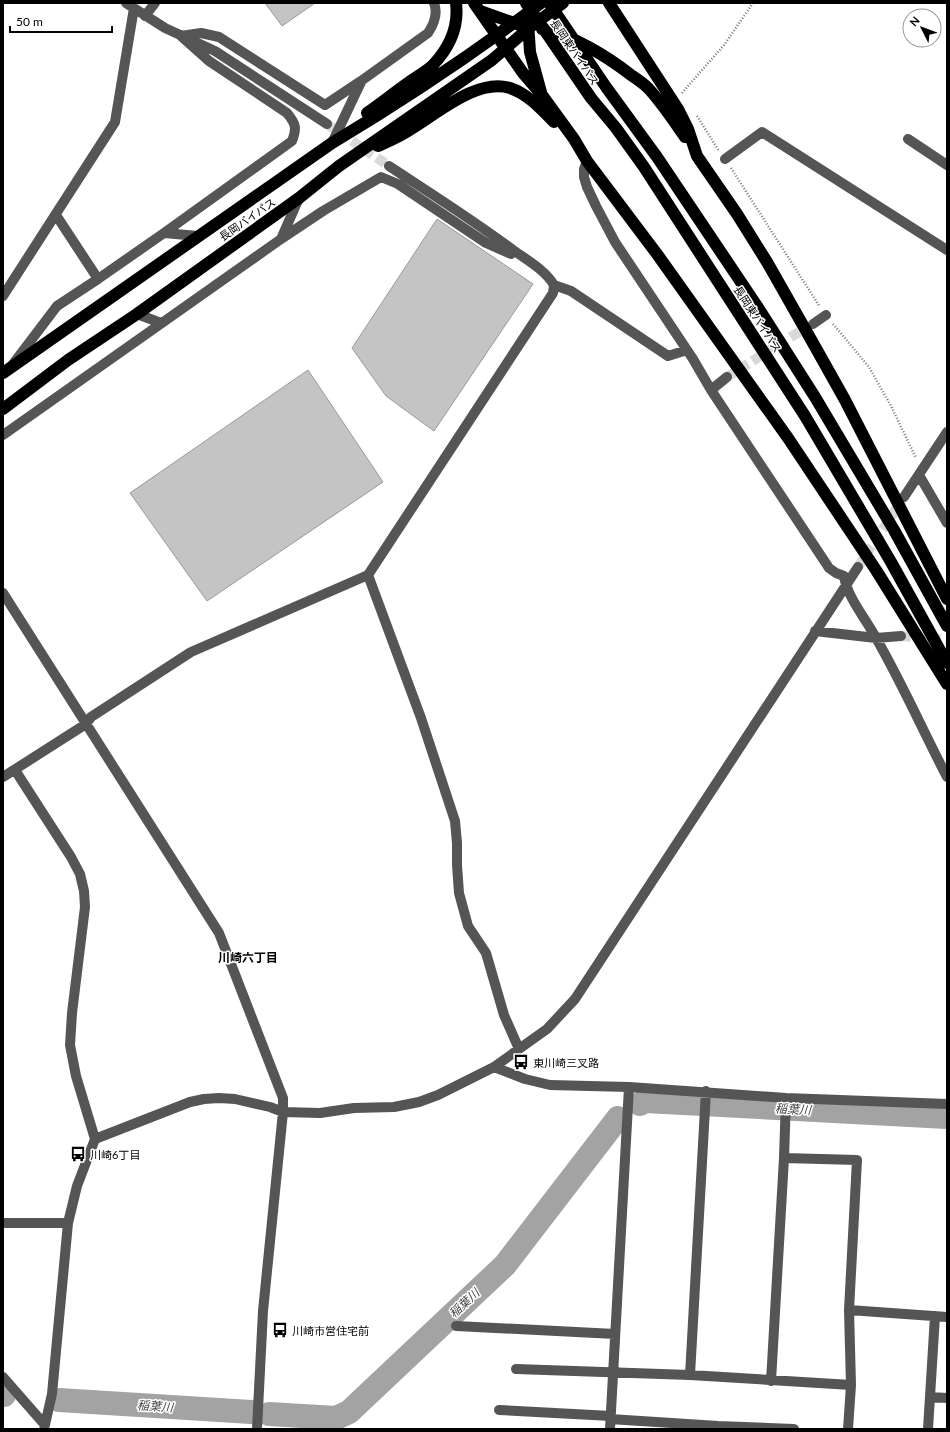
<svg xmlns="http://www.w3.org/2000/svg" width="950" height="1432" font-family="Lato,'Noto Sans JP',sans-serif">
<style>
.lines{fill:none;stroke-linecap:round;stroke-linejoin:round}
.river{stroke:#a3a3a3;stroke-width:24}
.building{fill:#c4c4c4;stroke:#999}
.minor-tunnel{stroke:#d9d9d9;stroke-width:10;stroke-dasharray:10 5;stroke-linecap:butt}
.path{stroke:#777;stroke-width:2.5;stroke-dasharray:1 2;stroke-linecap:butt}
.minor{stroke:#555;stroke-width:10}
.highway{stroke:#000;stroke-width:12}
.labels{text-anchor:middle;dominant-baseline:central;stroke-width:3;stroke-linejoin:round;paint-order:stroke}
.street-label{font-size:11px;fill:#000;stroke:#fff}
.poi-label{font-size:11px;fill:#000;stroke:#fff;text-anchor:start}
.neighbourhood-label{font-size:12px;font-weight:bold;fill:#000;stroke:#fff}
.water-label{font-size:12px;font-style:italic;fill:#444;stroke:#fff}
</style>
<rect width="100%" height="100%" fill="#fff"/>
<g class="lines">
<path class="river" d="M640,1104L645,1101L947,1117
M3,1395H4
M59,1400L251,1412
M269,1414L336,1418L349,1412L505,1265L618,1118"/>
</g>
<path class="building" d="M265,3H315L282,26Z
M437,219L533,284L434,431L386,396L352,348Z
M308,370L383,482L207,601L130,493Z"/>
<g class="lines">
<path class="minor-tunnel" d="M327,124L389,166
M727,377L810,325
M858,567L902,500
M901,636L947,640"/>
<path class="path" d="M682,93L724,45L753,3
M697,116L719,151
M731,168L820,307
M833,324L869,367L891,406L916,458"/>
<path class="minor" d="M126,3L165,28L215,51L327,124
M145,16L155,3
M181,36L201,33L219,37L325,105L361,81L428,33C434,24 438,13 434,3
M908,139L947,165
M332,143L361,82
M725,159L762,132L947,250
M587,161L584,169V177L587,187L596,206L615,242L693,359L711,390L829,568L836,573L844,576C847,597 866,619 876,638C902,683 923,731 947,777
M56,215L98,279
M164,233L198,236
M281,239L299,198
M554,285L571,291L668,356L687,350
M3,296L115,122L134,8
M137,314L161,323
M813,324L826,315
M13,364L57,306L98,279L164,233L292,141C297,128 296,124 287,113L209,61L181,36
M711,390L727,377
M3,435L281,239L323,211L381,177L398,184L486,243L511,254
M919,475L947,523
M904,497L947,432
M368,575L421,718L455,821L457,843V865L459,893L468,926L486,953L504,1015L519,1049
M3,593L219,933L283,1098V1112L263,1311L257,1429
M815,631L876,638L901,636
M15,770L71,857L80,874L84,891L85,907L72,1013L70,1045L76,1076L95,1139L77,1186L68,1223L52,1394L44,1429
M3,777L86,724L91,717L191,652L368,575L553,293L554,285C545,270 527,260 513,250C473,220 430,193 389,166
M494,1067L525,1079L550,1085L629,1087L786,1098L947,1104
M786,1098L784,1158L857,1160L849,1310L851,1385L848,1429
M95,1139L190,1102L204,1099L219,1098L235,1099L270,1107L283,1112L320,1113L354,1108L394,1107L419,1102L438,1095L494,1067L547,1029L575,999L858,567
M3,1223H68
M849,1310L947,1317
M456,1326L615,1334
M516,1369L690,1375L851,1385
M690,1375L706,1091
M3,1377L45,1425
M771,1381L784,1158
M930,1397L947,1398
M499,1410L611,1416
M610,1419L718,1426L794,1429
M610,1429L629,1087
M928,1429L935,1316"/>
<path class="highway" d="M474,3L523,73L542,95L574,139L587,161L657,254L788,438L876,570L947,684
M526,3L591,98L616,128L644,167L805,416L891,562L947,663
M549,3L606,87L657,157L757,306L815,397L894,530L947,626
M609,3L678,109L688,129L697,156L737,214L767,262L813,343L845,400L947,599
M480,11L520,25
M528,22L530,52L541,92
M542,29C571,34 608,57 631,75C637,79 643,83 648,88C662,103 673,120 685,137
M367,113C381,103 394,93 408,83C416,77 426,72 433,65C450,47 459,27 456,3
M378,146C389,141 401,136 411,129C438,113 477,78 510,88C528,94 541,109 554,122
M3,373L332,143C404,100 474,53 541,3
M3,409L68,360L137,314L299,198L339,166L492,60L529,28L563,3"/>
</g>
<defs>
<symbol id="bus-bare" viewBox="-9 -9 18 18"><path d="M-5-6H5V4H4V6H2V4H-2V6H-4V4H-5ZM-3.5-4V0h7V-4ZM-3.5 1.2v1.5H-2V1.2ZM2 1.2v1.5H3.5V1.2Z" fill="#000" stroke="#fff" stroke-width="2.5" paint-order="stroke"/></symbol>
</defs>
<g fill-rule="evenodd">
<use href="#bus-bare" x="510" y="1051" width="22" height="22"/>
<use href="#bus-bare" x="67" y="1143" width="22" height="22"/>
<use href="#bus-bare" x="269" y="1319" width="22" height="22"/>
</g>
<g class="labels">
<g class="street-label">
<text transform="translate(575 52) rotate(56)">長岡東バイパス</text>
<text transform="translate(247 219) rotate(-35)">長岡バイパス</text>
<text transform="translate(758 319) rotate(57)">長岡東バイパス</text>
</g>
<g class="poi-label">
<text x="533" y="1062">東川崎三叉路</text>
<text x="90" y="1154">川崎6丁目</text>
<text x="292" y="1330">川崎市営住宅前</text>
</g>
<g class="neighbourhood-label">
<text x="248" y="957">川崎六丁目</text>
</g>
<g class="water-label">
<text transform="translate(793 1109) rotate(3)">稲葉川</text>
<text transform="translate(464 1303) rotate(-43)">稲葉川</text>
<text transform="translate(155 1406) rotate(4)">稲葉川</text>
</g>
</g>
<rect width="950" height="1432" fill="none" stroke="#000000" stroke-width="8"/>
<g transform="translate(922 28) rotate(312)"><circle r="19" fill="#ffffff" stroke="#999999"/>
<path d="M0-3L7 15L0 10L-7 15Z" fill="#000000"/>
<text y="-6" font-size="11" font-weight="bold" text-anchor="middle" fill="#000000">N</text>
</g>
<path d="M10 26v6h102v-6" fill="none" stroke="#000000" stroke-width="2"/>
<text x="16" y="26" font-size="12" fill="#000000" stroke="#ffffff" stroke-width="3" paint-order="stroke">50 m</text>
</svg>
